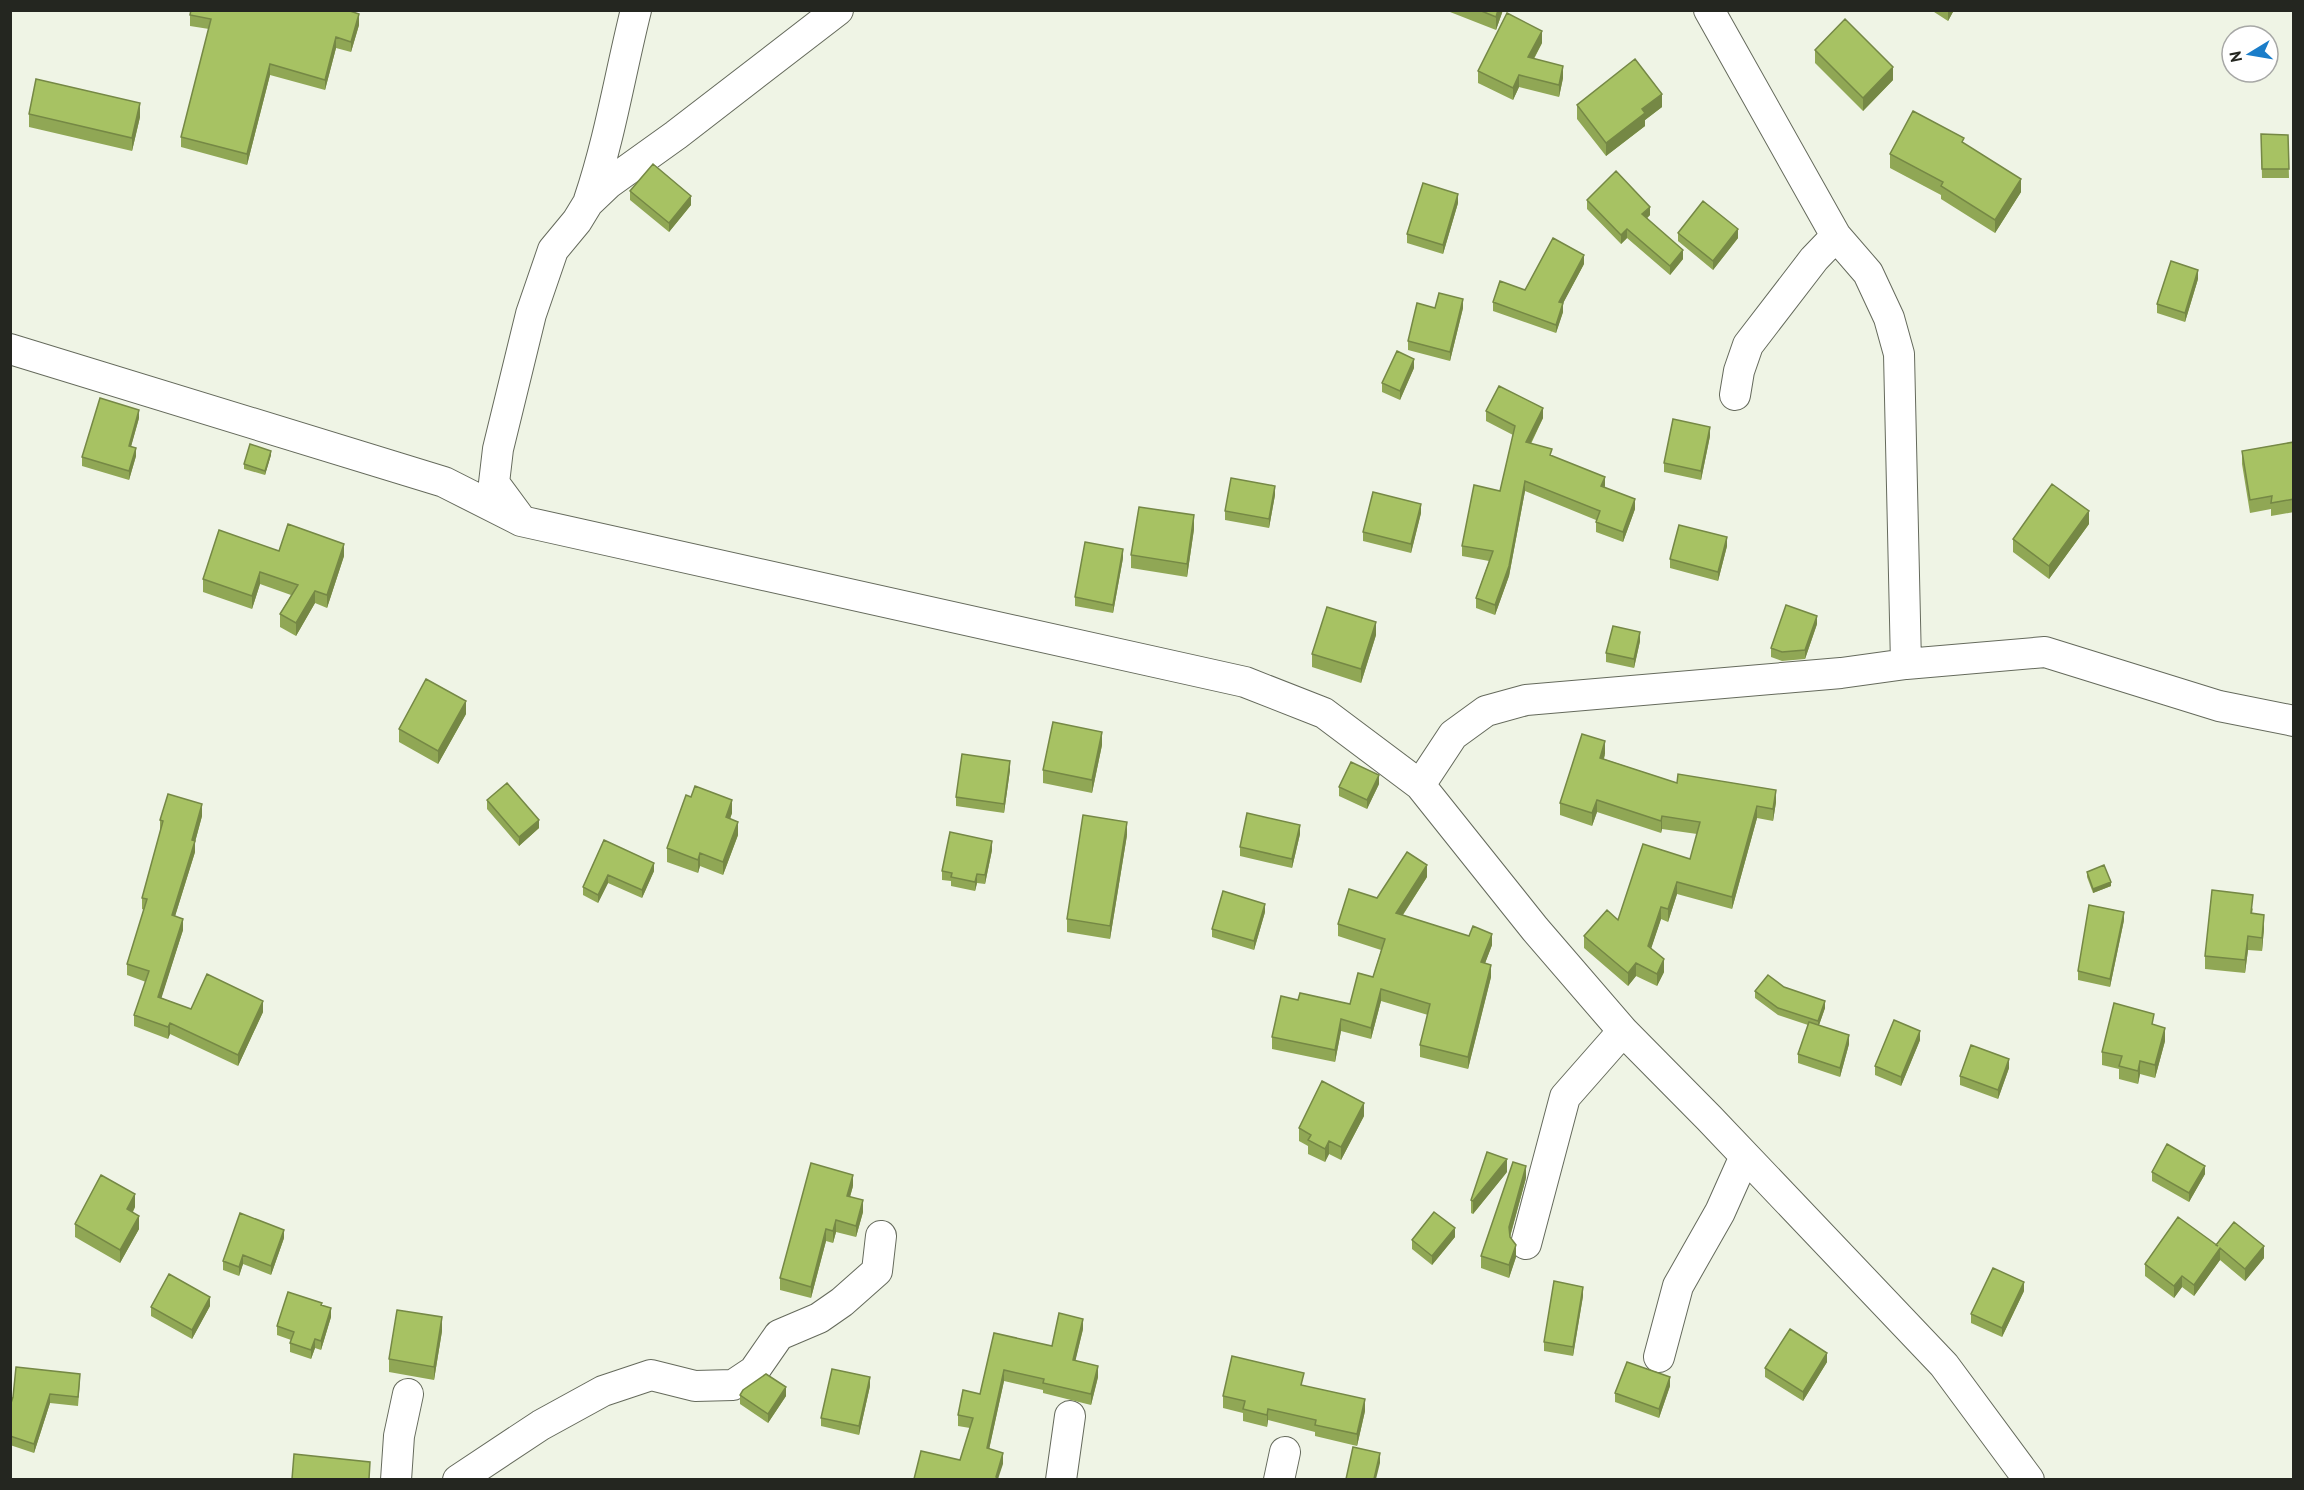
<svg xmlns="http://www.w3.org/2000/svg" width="2304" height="1490" font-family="'PT Sans',sans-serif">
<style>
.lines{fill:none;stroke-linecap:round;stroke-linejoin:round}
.minor-casing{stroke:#656a5c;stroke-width:32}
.minor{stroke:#fff;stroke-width:30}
.wall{fill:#90a755}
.shaded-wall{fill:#758845}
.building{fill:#a7c263;stroke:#758845;stroke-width:1.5}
</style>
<rect width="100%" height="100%" fill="#eff4e5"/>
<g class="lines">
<defs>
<path id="minor" d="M1709,10L1836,236
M589,200C610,138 620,74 636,10
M10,349L444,482L521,521L1245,682L1324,713L1420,785L1535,929L1623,1031L1709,1118L1944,1365L2029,1480
M1735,395L1739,371L1748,345L1814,259L1836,236L1868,273L1889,318L1899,354L1906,664
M519,517L494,483L498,449L531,314L553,250L577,221L588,203L609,183L676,135L838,10
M1420,785L1453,735L1486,711L1526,700L1841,673L1906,664L2045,652L2219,706L2294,721
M1526,1244L1565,1097L1623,1031
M1659,1357L1678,1286L1720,1212L1745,1156
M396,1480L399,1436L408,1394
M458,1480L541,1425L603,1391L651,1375L695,1386L733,1385L754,1371L779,1335L819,1318L842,1302L877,1271L881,1236
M1061,1480L1070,1416
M1279,1480L1285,1452"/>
</defs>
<use href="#minor" class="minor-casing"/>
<use href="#minor" class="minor"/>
</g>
<path class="wall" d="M1450,10H1503L1496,30L1450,12Z
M1931,10H1954L1948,21Z
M190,15L359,25L351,52L336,48L325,90L270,75L247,165L181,147V137L209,29L190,26Z
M1542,43L1534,59L1563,78L1559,97L1519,87L1513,100L1478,83V71Z
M1815,50L1893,80L1863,111L1815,63Z
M1577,105L1662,107L1645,120V126L1606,156L1577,119Z
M29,114L140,117L132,151L29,127Z
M2261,134L2288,135L2289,178H2262Z
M1964,143L2021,192L1995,233L1941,199V195L1890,168V154Z
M630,191L691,205L669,232L630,200Z
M1587,200L1650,215L1647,218L1683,259L1670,275L1627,238L1621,244L1587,209Z
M1458,203L1443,254L1407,243V234Z
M1678,233L1738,238L1713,270L1678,241Z
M1584,264L1563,303V312L1556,333L1493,311V302Z
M2198,279L2185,322L2157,313V304Z
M1435,308H1463L1450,361L1408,350V341Z
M1414,368L1400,400L1382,392V383Z
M1486,411L1543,418L1531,444L1605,487L1635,509L1623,542L1596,532V520L1525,491L1509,576L1495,615L1476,608V598L1489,561L1462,556V546L1500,491L1513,435L1486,421Z
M139,418L131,446L136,456L129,480L82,466V457Z
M1710,436L1701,480L1664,472V463Z
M2294,442V512L2271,516V509L2250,513L2242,464V451Z
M271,455L265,475L244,469V464Z
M1275,495L1269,528L1225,520V511Z
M1421,513L1411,553L1363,541V532Z
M2089,524L2049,579L2013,552V539Z
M1194,529L1187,577L1131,568V555Z
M1727,546L1718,581L1670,568V559Z
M279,551L344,556L327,608L315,603L296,636L280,627V614L291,595L260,584L252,609L203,592V579Z
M1123,558L1113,613L1075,606V597Z
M1817,624L1805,659L1782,661L1771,657V648Z
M1376,635L1361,683L1312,667V654Z
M1640,641L1634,668L1606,662V653Z
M466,714L438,764L399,742V729Z
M1102,745L1092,793L1043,783V770Z
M1605,754L1604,759L1677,783L1776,802L1773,821L1757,818L1732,909L1677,894L1668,922L1661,919L1651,948L1664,972L1657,986L1636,976L1628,986L1584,948V936L1618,920L1690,859L1697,834L1662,829L1661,833L1597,812L1592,826L1560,815V803Z
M1010,770L1004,813L956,806V797Z
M1379,784L1367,809L1339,796V787Z
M691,797L732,813L730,819L738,835L723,875L700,866L698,873L667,862V848Z
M487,800L539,828L519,846L487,809Z
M202,816L195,842V852L175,916L183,930L161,998L191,1009L263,1012L238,1066L170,1034L168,1039L134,1026V1015L146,982L127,975V964L144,910L142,909V898L160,832V820Z
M1300,834L1292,868L1240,856V847Z
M1127,835L1110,939L1067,932V919Z
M604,840L654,871L642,898L608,883L598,903L583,895V887Z
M992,850L985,884L977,883L975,891L951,886V881L942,880V871Z
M2087,872L2111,886L2093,893L2087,877Z
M1427,877L1403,915L1492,945L1485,963L1491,977L1468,1069L1420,1057V1045L1428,1015L1381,1001L1371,1039L1341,1031L1335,1062L1272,1049V1037L1298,1000L1350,1004L1373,977L1381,950L1338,936V924L1377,898Z
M2253,908L2252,914L2264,928L2262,951L2248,950L2245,973L2205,969V956Z
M1265,912L1254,950L1212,937V929Z
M2124,920L2110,987L2078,980V971Z
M1784,987L1825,1008L1819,1025L1849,1044L1840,1077L1798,1063V1054L1808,1025L1778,1015L1755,998V991Z
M2154,1025L2165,1041L2155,1078L2140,1074L2138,1084L2119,1079V1069L2102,1065V1052Z
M1920,1040L1901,1086L1875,1075V1066Z
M2009,1068L1998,1099L1960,1085V1076Z
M1364,1116L1341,1160L1329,1154L1325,1162L1308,1154V1146L1299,1141V1128Z
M1507,1172L1473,1214L1471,1213V1200Z
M2152,1172L2205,1174L2189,1202L2152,1181Z
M1526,1178L1510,1237L1516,1257L1509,1278L1481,1268V1256Z
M853,1186L850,1197L863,1212L856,1237L836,1232L833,1243L826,1241L811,1298L780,1290V1278Z
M135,1207L133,1212L139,1229L120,1263L75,1237V1224Z
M1455,1237L1432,1265L1412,1249V1240Z
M284,1238L271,1275L243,1264L239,1276L223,1270V1261Z
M2216,1245L2264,1258L2245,1281L2220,1260L2194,1296L2182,1287L2174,1298L2145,1276V1264Z
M2024,1291L2002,1337L1971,1323V1314Z
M1583,1296L1573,1356L1544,1351V1342Z
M322,1305L331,1317L321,1350L315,1348L311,1359L290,1352V1343L291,1340L277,1335V1326Z
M210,1306L192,1339L151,1316V1307Z
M1083,1329L1075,1361L1098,1377L1091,1405L1043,1393V1390L1004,1381L989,1449L1003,1464L960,1460L970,1428L958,1426V1415L980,1394L994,1333L1052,1346Z
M442,1331L434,1380L389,1372V1359Z
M1827,1362L1803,1401L1765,1377V1368Z
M80,1382L78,1406L50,1403L34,1453L10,1445V1406Z
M1304,1385L1365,1411L1357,1446L1315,1436V1432L1268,1420L1267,1427L1243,1421V1413L1223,1408V1396Z
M870,1386L859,1435L821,1426V1418Z
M1670,1386L1659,1418L1615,1402V1393Z
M740,1395L786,1396L768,1423L740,1404Z"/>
<path class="shaded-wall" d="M1498,10H1503L1496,30V17Z
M1948,10H1954L1948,21Z
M359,14V25L351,52V42Z
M1542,31V43L1528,69V57Z
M336,37V48L325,90V80Z
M270,64V75L247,165V154Z
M1563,66V78L1559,97V85Z
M1893,67V80L1863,111V98Z
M1519,75V87L1513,100V88Z
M1662,94V107L1645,120V126L1606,156V143L1642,109Z
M140,103V117L132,151V138Z
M2021,179V192L1995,233V220Z
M1458,194V203L1443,254V245Z
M691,196V205L669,232V223Z
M1650,207V215L1642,223V214Z
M1627,229V238L1621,244V235Z
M1738,229V238L1713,270V261Z
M1683,250V259L1670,275V266Z
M1584,255V264L1559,311V302Z
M2198,270V279L2185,322V313Z
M1463,299V308L1450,361V352Z
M1563,303V312L1556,333V325Z
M1414,359V368L1400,400V391Z
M1543,408V418L1526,452V442Z
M139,410V418L129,454V446Z
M1710,427V436L1701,480V471Z
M136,448V456L129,480V471Z
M271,451V455L265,475V471Z
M1605,477V487L1601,486Z
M1525,481V491L1509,576L1495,615V605Z
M1275,486V495L1269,528V519Z
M1635,499V509L1623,542V532Z
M1421,504V513L1411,553V544Z
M2089,511V524L2049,579V566Z
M1194,515V529L1187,577V564Z
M1727,537V546L1718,581V572Z
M344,544V556L327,608V595Z
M1123,549V558L1113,613V605Z
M260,572V584L252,609V596Z
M315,591V603L296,636V623Z
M1817,616V624L1805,659V650Z
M1376,622V635L1361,683V669Z
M1640,632V641L1634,668V659Z
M466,701V714L438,764V751Z
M1102,732V745L1092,793V780Z
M1605,741V754L1600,770V758Z
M1010,761V770L1004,813V804Z
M1379,775V784L1367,809V800Z
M1776,790V802L1773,821V809Z
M732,800V813L726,830V817Z
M1597,800V812L1592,826V813Z
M202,804V816L195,842V852L172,926V915Z
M1757,806V818L1732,909V897Z
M1662,816V829L1661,833V821Z
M539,820V828L519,846V837Z
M738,822V835L723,875V862Z
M1127,822V835L1110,939V926Z
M1300,825V834L1292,868V859Z
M992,841V850L985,884V875Z
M700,853V866L698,873V860Z
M654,863V871L642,898V890Z
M1427,865V877L1396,925V913Z
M977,874V883L975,891V882Z
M608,875V883L598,903V895Z
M1677,882V894L1668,922V909Z
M2111,882V886L2093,893V889Z
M1265,904V912L1254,950V941Z
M1661,907V919L1648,958V946Z
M2124,912V920L2110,987V979Z
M2264,915V928L2262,951V938Z
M183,919V930L158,1009V997Z
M1492,934V945L1481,974V962Z
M2248,936V950L2245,973V960Z
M1664,959V972L1657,986V974Z
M1636,963V976L1628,986V973Z
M1491,965V977L1468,1069V1057Z
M1381,989V1001L1371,1039V1028Z
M263,1001V1012L238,1066V1055Z
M1825,1001V1008L1818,1028V1021Z
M1341,1019V1031L1335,1062V1050Z
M170,1023V1034L168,1039V1027Z
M2165,1028V1041L2155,1078V1065Z
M1920,1031V1040L1901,1086V1077Z
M1849,1035V1044L1840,1077V1068Z
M2009,1059V1068L1998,1099V1090Z
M2140,1061V1074L2138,1084V1071Z
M1364,1103V1116L1341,1160V1147Z
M1329,1141V1154L1325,1162V1149Z
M11,1148V1161L10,1164V1151Z
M1507,1159V1172L1473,1214V1201Z
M1526,1166V1178L1509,1240V1227Z
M2205,1166V1174L2189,1202V1193Z
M853,1175V1186L847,1207V1196Z
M135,1194V1207L127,1222V1209Z
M863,1200V1212L856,1237V1226Z
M139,1216V1229L120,1263V1250Z
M836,1220V1232L833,1243V1231Z
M1455,1228V1237L1432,1265V1256Z
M826,1229V1241L811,1298V1287Z
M284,1230V1238L271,1275V1266Z
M1516,1245V1257L1509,1278V1265Z
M2264,1246V1258L2245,1281V1269Z
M2220,1248V1260L2194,1296V1285Z
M243,1255V1264L239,1276V1267Z
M2182,1276V1287L2174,1298V1286Z
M2024,1282V1291L2002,1337V1328Z
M1583,1287V1296L1573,1356V1347Z
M210,1297V1306L192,1339V1330Z
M331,1308V1317L321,1350V1341Z
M442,1317V1331L434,1380V1367Z
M1083,1319V1329L1073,1371V1360Z
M315,1339V1348L311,1359V1350Z
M1827,1353V1362L1803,1401V1392Z
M1098,1366V1377L1091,1405V1394Z
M1004,1370V1381L987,1459V1448Z
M870,1377V1386L859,1435V1426Z
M1670,1377V1386L1659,1418V1409Z
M786,1387V1396L768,1423V1414Z
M50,1394V1403L34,1453V1444Z
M1365,1399V1411L1357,1446V1434Z
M1268,1409V1420L1267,1427V1415Z
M1003,1453V1464L998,1479L996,1477Z
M1380,1453V1463L1376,1479H1374Z"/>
<path class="building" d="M191,10H347L359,14L351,42L336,37L325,80L270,64L247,154L181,137L211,19L190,15Z
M1479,10H1498L1496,17Z
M1507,13L1542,31L1528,57L1563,66L1559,85L1519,75L1513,88L1478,71Z
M1845,19L1893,67L1863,98L1815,50Z
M1635,59L1662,94L1642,109L1645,113L1606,143L1577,105Z
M36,79L140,103L132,138L29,114Z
M1913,111L1964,138L1962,142L2021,179L1995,220L1941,186L1943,182L1890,154Z
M2261,134L2288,135L2289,169H2262Z
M653,164L691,196L669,223L630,191Z
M1616,171L1650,207L1642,214L1683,250L1670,266L1627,229L1621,235L1587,200Z
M1423,183L1458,194L1443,245L1407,234Z
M1703,201L1738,229L1713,261L1678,233Z
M1553,238L1584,255L1559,302L1563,303L1556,325L1493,302L1500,281L1525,290Z
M2171,261L2198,270L2185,313L2157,304Z
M1439,293L1463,299L1450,352L1408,341L1417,303L1435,308Z
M1397,351L1414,359L1400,391L1382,383Z
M1499,386L1543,408L1526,442L1552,449L1550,455L1605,477L1601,486L1635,499L1623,532L1596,522L1600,511L1525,481L1509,566L1495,605L1476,598L1493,551L1462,546L1474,485L1500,491L1515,426L1486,411Z
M100,398L139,410L129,446L136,448L129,471L82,457Z
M1673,419L1710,427L1701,471L1664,463Z
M2294,442V499L2271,503L2272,496L2250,500L2242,451Z
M250,444L271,451L265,471L244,464Z
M1231,478L1275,486L1269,519L1225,511Z
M2052,484L2089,511L2049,566L2013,539Z
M1373,492L1421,504L1411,544L1363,532Z
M1139,507L1194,515L1187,564L1131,555Z
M288,524L344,544L327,595L315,591L296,623L280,614L298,585L260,572L252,596L203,579L219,530L279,551Z
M1679,525L1727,537L1718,572L1670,559Z
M1085,542L1123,549L1113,605L1075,597Z
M1786,605L1817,616L1805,650L1782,652L1771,648Z
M1327,607L1376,622L1361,669L1312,654Z
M1613,626L1640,632L1634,659L1606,653Z
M426,679L466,701L438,751L399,729Z
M1053,722L1102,732L1092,780L1043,770Z
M1582,734L1605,741L1600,758L1677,783L1678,774L1776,790L1773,809L1757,806L1732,897L1677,882L1668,909L1661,907L1648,946L1664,959L1657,974L1636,963L1628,973L1584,936L1607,910L1618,920L1643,844L1690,859L1700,822L1662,816L1661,821L1597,800L1592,813L1560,803Z
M962,754L1010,761L1004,804L956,797Z
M1351,762L1379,775L1367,800L1339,787Z
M507,783L539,820L519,837L487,800Z
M695,786L732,800L726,817L738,822L723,862L700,853L698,860L667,848L686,795L691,797Z
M168,794L202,804L192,840L195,841L172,915L183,919L158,997L191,1009L207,974L263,1001L238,1055L170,1023L168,1027L134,1015L149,971L127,964L147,899L142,898L163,821L160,820Z
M1247,813L1300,825L1292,859L1240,847Z
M1083,815L1127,822L1110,926L1067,919Z
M950,832L992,841L985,875L977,874L975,882L951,877L952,873L942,871Z
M604,840L654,863L642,890L608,875L598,895L583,887Z
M1407,852L1427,865L1396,913L1469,936L1473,926L1492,934L1481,962L1491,965L1468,1057L1420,1045L1430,1004L1381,989L1371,1028L1341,1019L1335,1050L1272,1037L1281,996L1298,1000L1300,993L1350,1004L1358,973L1373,977L1385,939L1338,924L1349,889L1377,898Z
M2104,865L2111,882L2093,889L2087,872Z
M2212,890L2253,895L2251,913L2264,915L2262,938L2248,936L2245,960L2205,956Z
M1223,891L1265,904L1254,941L1212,929Z
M2089,905L2124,912L2110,979L2078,971Z
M1768,975L1784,987L1825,1001L1818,1021L1778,1008L1755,991Z
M2114,1003L2154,1014L2152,1024L2165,1028L2155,1065L2140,1061L2138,1071L2119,1066L2122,1056L2102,1052Z
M1894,1020L1920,1031L1901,1077L1875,1066Z
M1809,1022L1849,1035L1840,1068L1798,1054Z
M1971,1045L2009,1059L1998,1090L1960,1076Z
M1322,1081L1364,1103L1341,1147L1329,1141L1325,1149L1308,1140L1311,1135L1299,1128Z
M2167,1144L2205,1166L2189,1193L2152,1172Z
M1487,1152L1507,1159L1473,1201L1471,1200Z
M1513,1162L1526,1166L1509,1227L1510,1237L1516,1245L1509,1265L1481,1256Z
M811,1163L853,1175L847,1196L863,1200L856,1226L836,1220L833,1231L826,1229L811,1287L780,1278Z
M101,1175L135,1194L127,1209L139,1216L120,1250L75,1224Z
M1434,1212L1455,1228L1432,1256L1412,1240Z
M240,1213L284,1230L271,1266L243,1255L239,1267L223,1261Z
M2178,1217L2218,1246L2216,1245L2234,1222L2264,1246L2245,1269L2220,1248L2194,1285L2182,1276L2174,1286L2145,1264Z
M1993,1268L2024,1282L2002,1328L1971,1314Z
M169,1274L210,1297L192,1330L151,1307Z
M1554,1281L1583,1287L1573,1347L1544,1342Z
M288,1292L322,1303L321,1305L331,1308L321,1341L315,1339L311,1350L290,1343L294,1332L277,1326Z
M397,1310L442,1317L434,1367L389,1359Z
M1059,1313L1083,1319L1073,1360L1098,1366L1091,1394L1043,1383L1044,1379L1004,1370L987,1448L1003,1453L996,1477L999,1479H914L921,1451L960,1460L973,1418L958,1415L963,1390L980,1394L994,1333L1052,1346Z
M1790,1329L1827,1353L1803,1392L1765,1368Z
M1232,1356L1304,1373L1301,1385L1365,1399L1357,1434L1315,1425L1316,1420L1268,1409L1267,1415L1243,1409L1245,1401L1223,1396Z
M1627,1362L1670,1377L1659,1409L1615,1393Z
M16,1367L80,1374L78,1397L50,1394L34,1444L10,1436V1406L13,1397Z
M832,1369L870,1377L859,1426L821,1418Z
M766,1374L786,1387L768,1414L740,1395L743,1390Z
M1353,1447L1380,1453L1374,1479H1346Z
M294,1454L370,1462L369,1479H292Z"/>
<rect width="2304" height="1490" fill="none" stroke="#242620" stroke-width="24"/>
<g transform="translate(2250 54) rotate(259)"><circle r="28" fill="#ffffff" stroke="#a7a8a6" stroke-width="1.5"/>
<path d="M0-4.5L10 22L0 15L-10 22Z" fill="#1a7dc9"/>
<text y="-9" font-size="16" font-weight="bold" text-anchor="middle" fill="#242620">N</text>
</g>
</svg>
